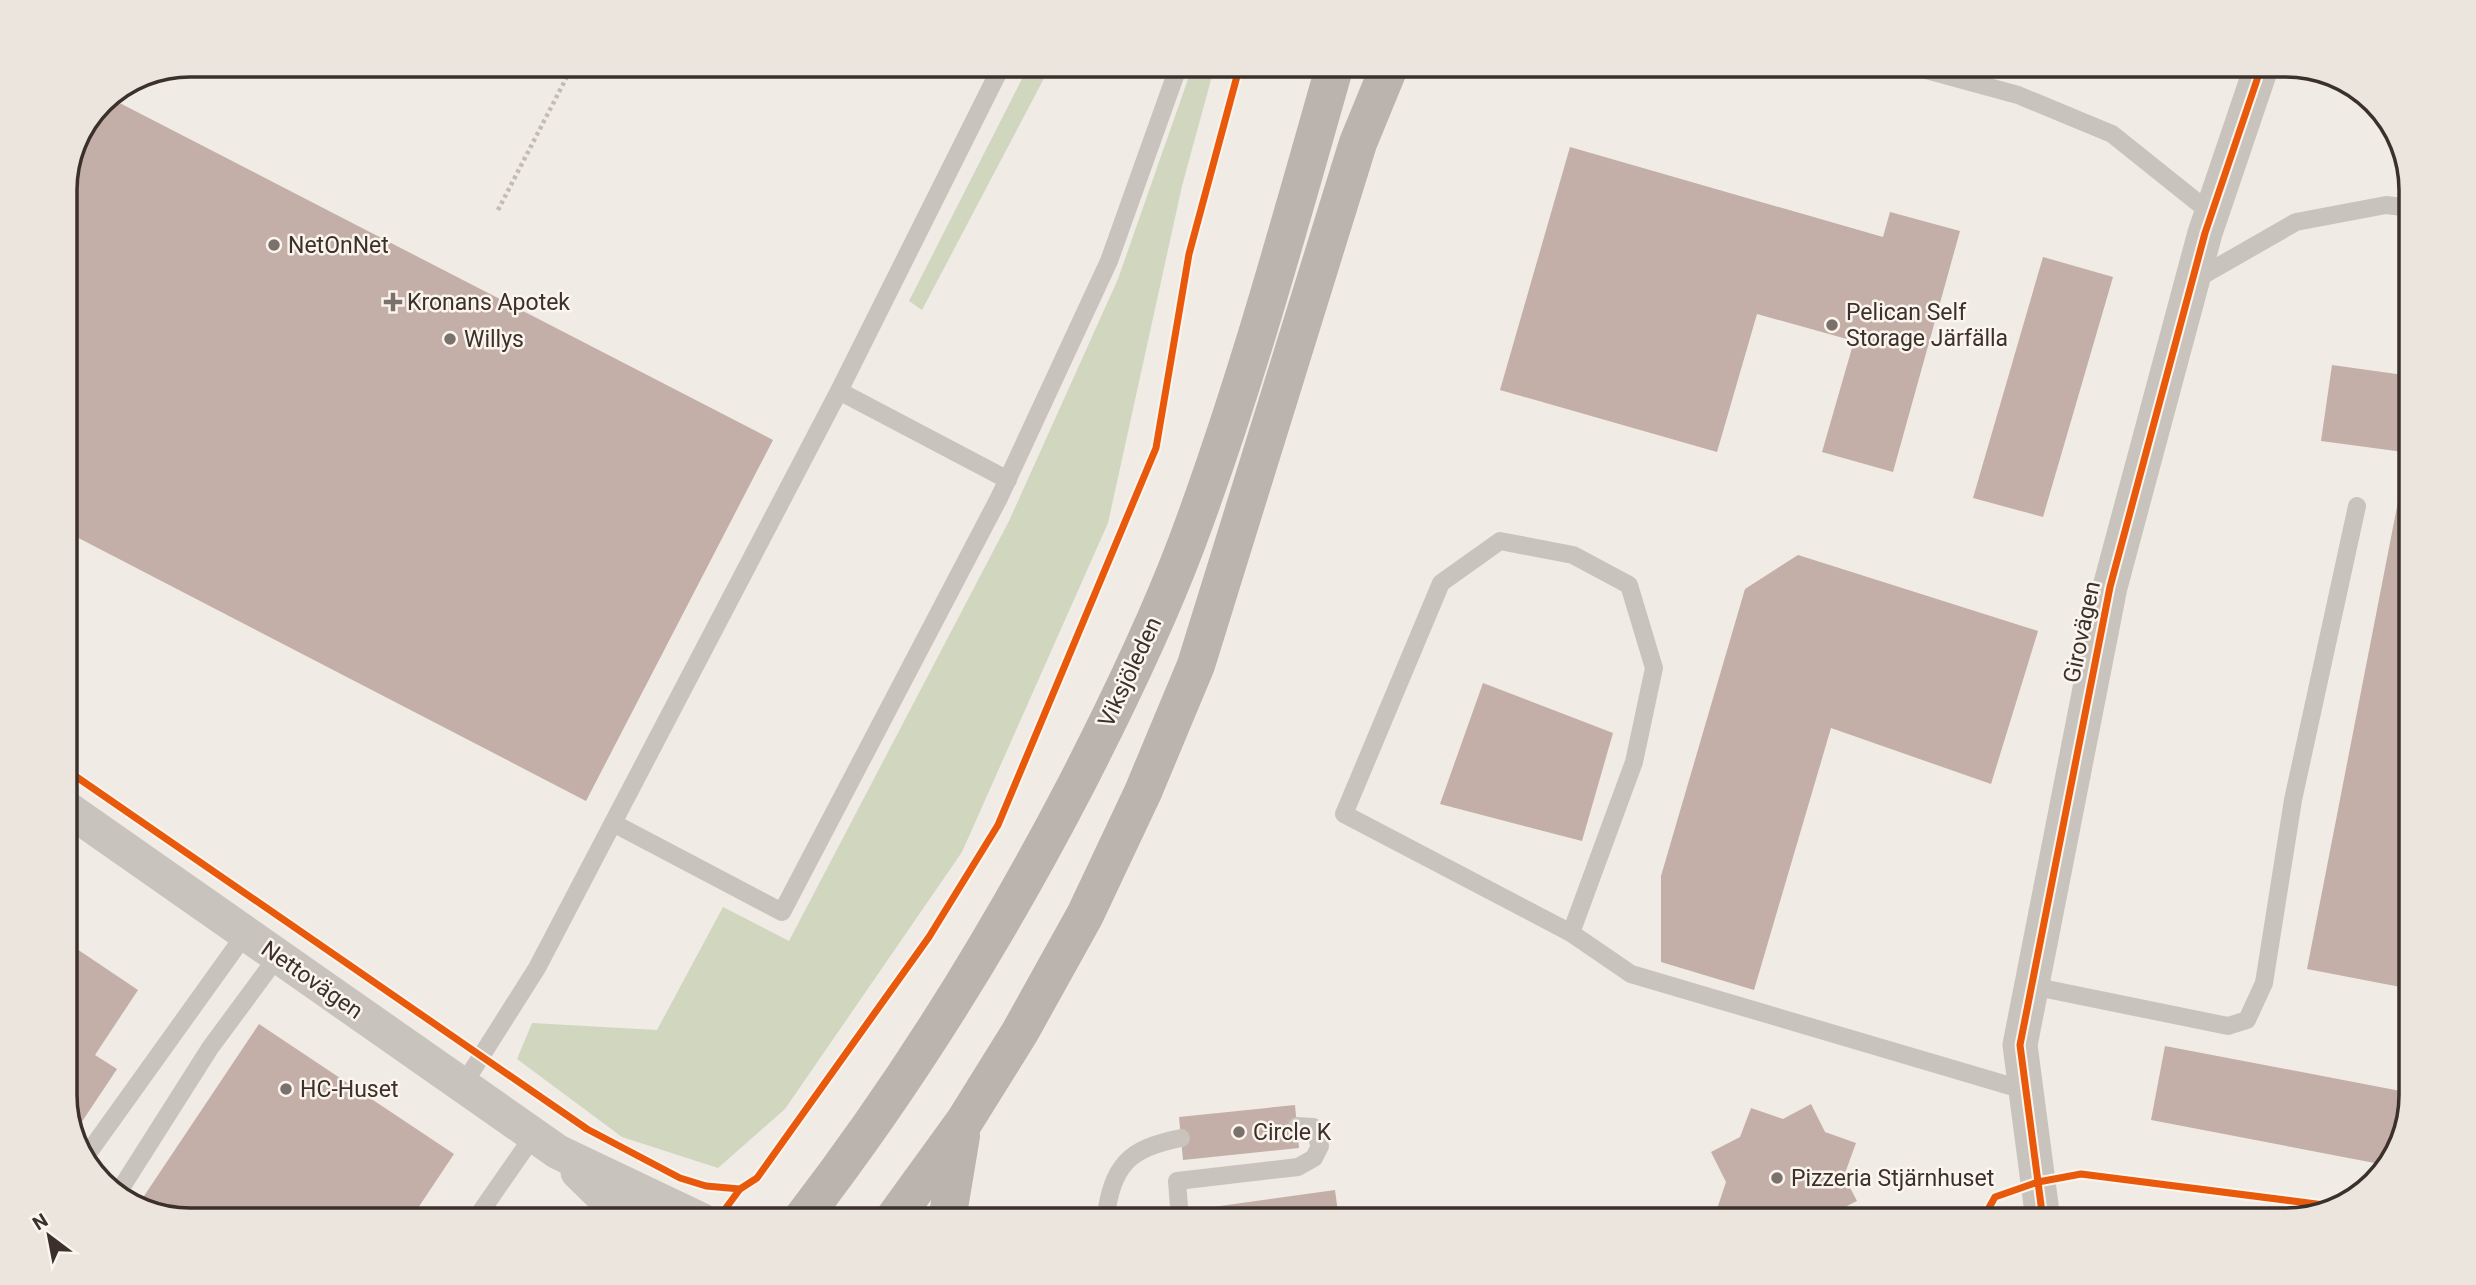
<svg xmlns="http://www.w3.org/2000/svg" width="2476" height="1285" font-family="Roboto,sans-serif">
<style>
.green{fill:#d1d6bf}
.building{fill:#c3afa7}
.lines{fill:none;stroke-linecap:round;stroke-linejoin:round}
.path{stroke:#c2bbb6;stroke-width:4.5;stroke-dasharray:3.5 3.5;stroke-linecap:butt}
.lane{stroke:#c9c3be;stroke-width:18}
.street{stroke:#c9c3be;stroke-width:35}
.secondary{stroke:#bab3ae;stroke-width:38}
.cycleway-casing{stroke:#fbf5ee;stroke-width:11}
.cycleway{stroke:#e8590c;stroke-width:7}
.poi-dot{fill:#7a716c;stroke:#fbf5ee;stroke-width:2.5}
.labels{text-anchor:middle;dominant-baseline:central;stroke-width:5;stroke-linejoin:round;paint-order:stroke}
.poi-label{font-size:23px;fill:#3b302b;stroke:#fbf5ee;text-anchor:start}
.street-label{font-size:23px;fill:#3b302b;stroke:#fbf5ee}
.rim{fill:none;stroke:#3b302b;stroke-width:3.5}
</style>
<rect width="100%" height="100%" fill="#f0ebe5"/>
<path class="green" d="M1029,65H1051L922,310L909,301Z
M1193,65H1215L1182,186L1108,523L962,852L785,1109L718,1168L622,1137L517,1059L532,1023L657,1030L723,907L789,941L1009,521L1118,279Z"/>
<path class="building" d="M2356,91L2358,93L2378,110L2353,102Z
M108,97L773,440L586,801L65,531V182L102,101Z
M1570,147L1883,237L1890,212L1960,231L1893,472L1822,452L1854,341L1757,314L1717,452L1500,390Z
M2043,257L2113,277L2043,517L1973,498Z
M2332,365L2411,376V453L2321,441Z
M2403,476L2411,478V989L2307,969Z
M1798,555L2038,631L1991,784L1831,728L1754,990L1661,962V876L1745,589Z
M1483,683L1613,733L1582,841L1440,804Z
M65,941L138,990L95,1055L117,1069L75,1132L65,1103Z
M259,1024L454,1154L410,1220H190L136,1208Z
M2165,1046L2411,1093L2398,1150L2385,1165L2151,1120Z
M1811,1104L1825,1132L1856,1143L1844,1176L1857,1201L1829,1215L1827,1220H1741L1716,1212L1726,1182L1711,1152L1740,1137L1751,1108L1783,1119Z
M1295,1105L1299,1148L1183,1160L1179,1117Z
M1335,1190L1339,1220H1215L1213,1207Z"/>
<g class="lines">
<path class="path" d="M1027,73L1041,75L1059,67
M498,210L573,65"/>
<path class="lane" d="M1908,65L2018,95L2112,134L2212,214
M2193,281L2296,222L2386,205L2411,208
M839,391L1008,480
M613,823L782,912L999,498L1109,261L1179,65
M1571,933L1634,762L1654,668L1629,585L1573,555L1500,541L1441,583L1344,814L1571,933L1631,974L2024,1090
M2032,986L2228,1026L2247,1020L2264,983L2293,800L2357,506
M463,1085L537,968L839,391L1002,65
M84,1159L246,933
M118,1193L210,1048L278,956
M475,1220L534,1135
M1105,1220C1113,1164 1128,1149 1181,1138
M1180,1220L1177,1181L1298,1167L1314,1158L1320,1146L1313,1127L1297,1126"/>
<path class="street" d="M65,807L558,1152L701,1220
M578,1172L627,1220
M2043,1220L2020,1045L2110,587L2205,233L2262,65"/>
<path class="secondary" d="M801,1220C906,1084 997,937 1076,785C1116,707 1155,627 1186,545C1245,388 1289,226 1335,65
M893,1220L964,1122L1020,1032L1085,915L1143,792L1196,665L1358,143L1390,65
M947,1220L961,1136"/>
<defs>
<path id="cycleway" d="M65,769L587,1129L680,1178L706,1186L740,1189
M717,1220L740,1189L757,1178L929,937L998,825L1156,448L1189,254L1240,65
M1982,1220L1995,1197L2038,1182L2081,1174L2332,1206
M2043,1220L2020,1045L2110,587L2205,233L2262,65"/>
</defs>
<use href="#cycleway" class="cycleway-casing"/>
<use href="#cycleway" class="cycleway"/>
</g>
<g class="poi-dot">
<circle cx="274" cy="245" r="7"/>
<path d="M389.5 291.5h7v7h7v7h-7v7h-7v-7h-7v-7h7z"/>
<circle cx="1832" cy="325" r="7"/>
<circle cx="450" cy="339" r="7"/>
<circle cx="286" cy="1089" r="7"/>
<circle cx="1239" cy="1132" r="7"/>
<circle cx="1777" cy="1178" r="7"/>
</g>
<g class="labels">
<g class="poi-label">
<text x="288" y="245">NetOnNet</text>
<text x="407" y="302">Kronans Apotek</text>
<text x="1846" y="312">Pelican Self<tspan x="1846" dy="26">Storage Järfälla</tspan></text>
<text x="464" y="339">Willys</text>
<text x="300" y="1089">HC-Huset</text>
<text x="1253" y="1132">Circle K</text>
<text x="1791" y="1178">Pizzeria Stjärnhuset</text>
</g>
<g class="street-label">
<text transform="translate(2082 632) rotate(-78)">Girovägen</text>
<text transform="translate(1130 672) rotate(-65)">Viksjöleden</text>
<text transform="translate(312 980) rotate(35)">Nettovägen</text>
</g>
</g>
<path d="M0 0H2476V1285H0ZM190 77H2286A113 113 0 0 1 2399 190V1095A113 113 0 0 1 2286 1208H190A113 113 0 0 1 77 1095V190A113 113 0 0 1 190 77Z" fill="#ece5de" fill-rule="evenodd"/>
<path class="rim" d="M190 77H2286A113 113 0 0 1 2399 190V1095A113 113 0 0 1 2286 1208H190A113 113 0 0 1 77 1095V190A113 113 0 0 1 190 77Z"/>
<g transform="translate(49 1236) rotate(328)" stroke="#fbf5ee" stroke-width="5" paint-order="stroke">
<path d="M0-5L12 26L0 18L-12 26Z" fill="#3b302b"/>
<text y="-10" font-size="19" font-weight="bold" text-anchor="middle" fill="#3b302b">N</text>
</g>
</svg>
